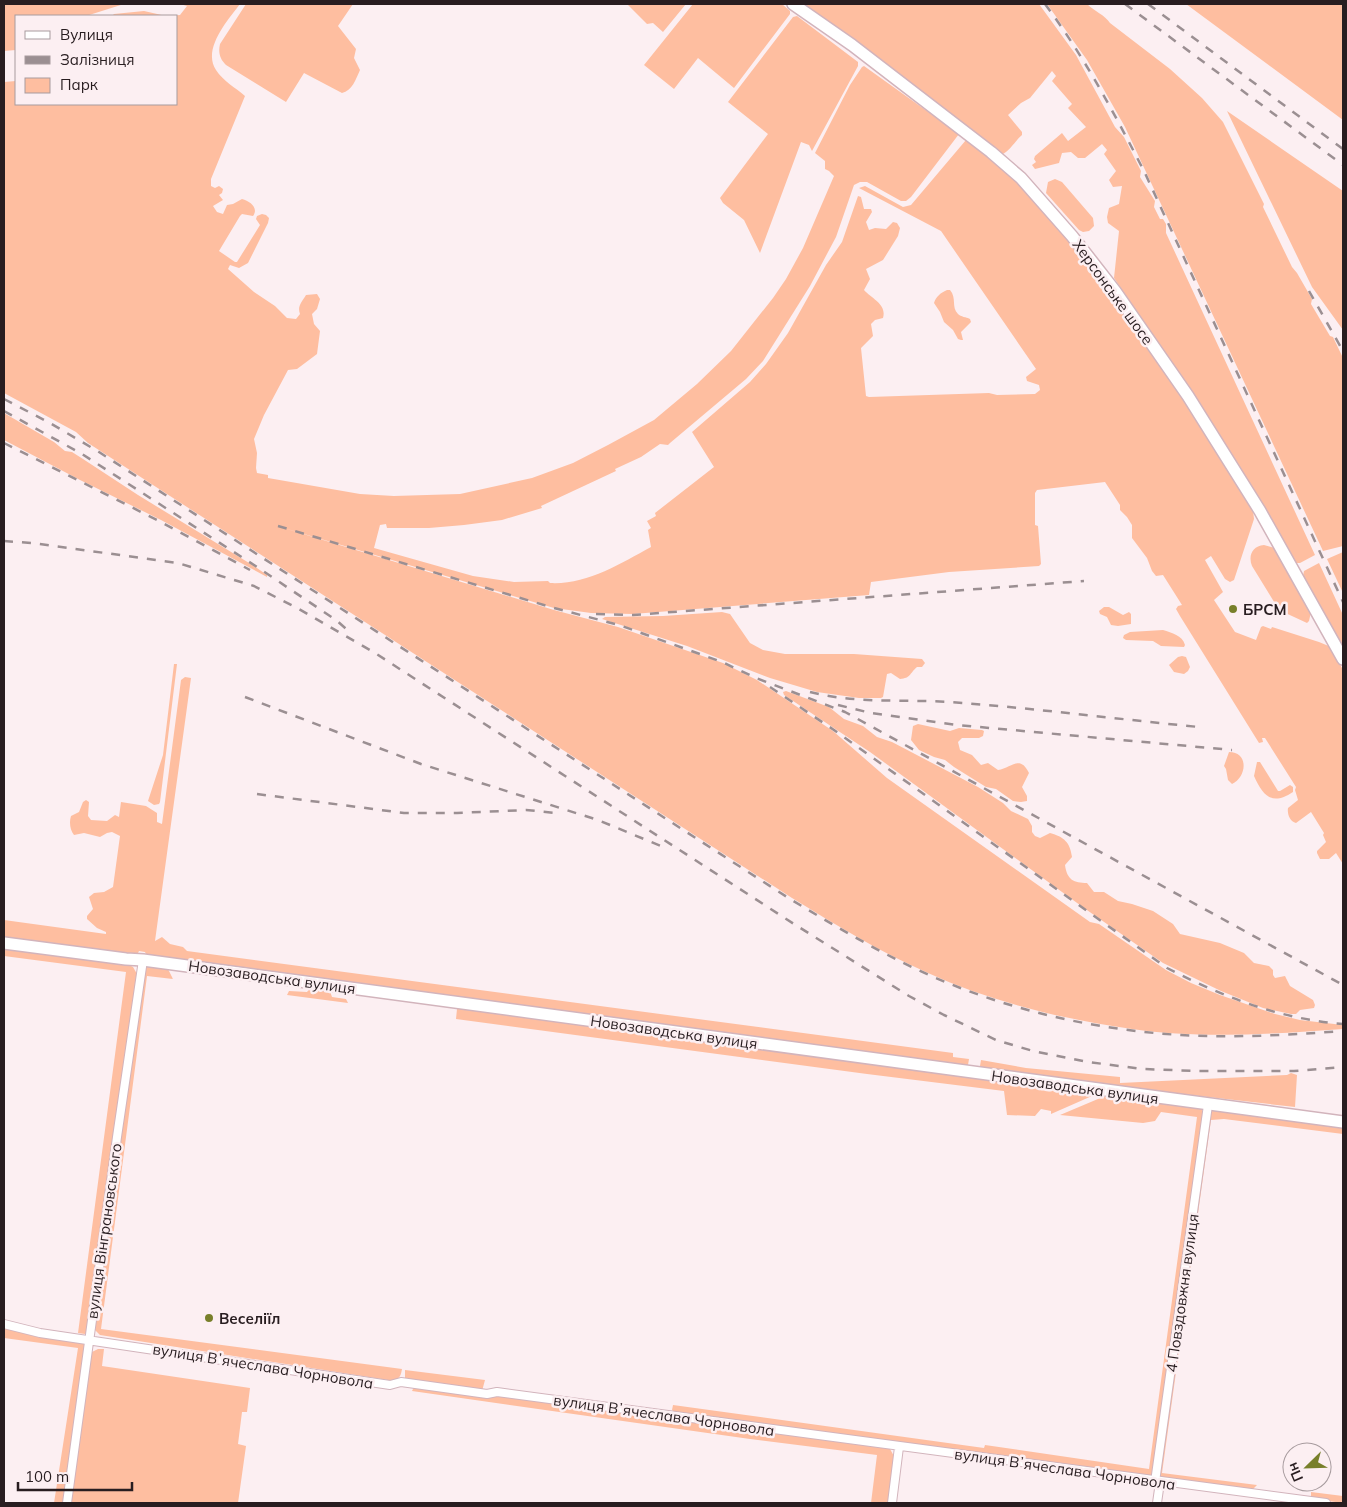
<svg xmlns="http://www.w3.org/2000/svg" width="1347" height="1507" font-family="Mulish,sans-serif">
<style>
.green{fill:#febea0}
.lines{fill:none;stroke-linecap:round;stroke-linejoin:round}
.street-casing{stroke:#d2b4bc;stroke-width:10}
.secondary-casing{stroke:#d2b4bc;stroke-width:14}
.street{stroke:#fff;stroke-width:8}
.secondary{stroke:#fff;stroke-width:11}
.rail{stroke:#9b8f92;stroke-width:2.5;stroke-dasharray:9 9;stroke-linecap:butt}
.poi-dot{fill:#787f2a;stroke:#fceff2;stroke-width:2}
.labels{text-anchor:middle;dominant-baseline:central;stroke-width:5;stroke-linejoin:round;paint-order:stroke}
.street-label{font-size:15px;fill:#281d20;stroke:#fceff2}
.poi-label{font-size:15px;font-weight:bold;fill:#281d20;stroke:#fceff2;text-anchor:start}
</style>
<rect width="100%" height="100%" fill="#fceff2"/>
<path class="green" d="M4,4H124L86,16H16V50L4,51Z
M180,4H240C228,20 202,49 216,70C223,81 236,88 245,96L211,179V186L215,188L219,186L223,189L222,193L219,195L223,200L213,206L217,212L223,214L227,205L233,204L242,199C250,201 259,208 253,216L242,214L240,216L219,251L235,262H237L260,225L256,219L257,216L262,214L266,215L269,218L268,223L248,263L239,268L230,265L228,269L254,292L275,306L287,318L296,319L300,314C297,306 302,302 306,295L317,294L320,299L317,309L312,314L314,324L320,331L317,354L297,369L288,370L264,415L254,439L257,453L256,468L257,473L268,475V478L360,494L394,496L460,494L532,478L573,463L608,445L654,420L697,384L731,351L773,298L786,279L803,248L834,176L829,171L825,169V161L815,153L850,85L862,67L864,66L959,134L911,197L906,201H901L867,182H860L854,185L836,237L810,286L763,361L746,379L670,443L668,445L660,444L641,457L615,469L616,471L541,506L542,508L502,520L464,525L429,528H387L386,524L380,525L374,548L473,576L514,582L548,581L550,583C586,585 620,564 651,547L648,530L651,528L647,521L656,516L655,513L714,467L692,432L750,382L766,364L788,333L826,265L842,242L858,196L861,197L864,209H871L872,212L866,222L869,230L875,228L886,229L893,222L897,223L900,228L898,236L883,260L866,269L870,279L864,290C872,299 887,304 883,318L875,320L871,324L873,336L861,348L866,396L869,397L989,393L997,395L1035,394L1040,390L1039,385L1027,381L1026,377L1036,369L941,231L859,188L865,186L903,207L911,205L966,140L1018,182L1068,239L1111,294L1185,400L1253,510L1254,519L1234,580L1230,582L1225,579L1211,556L1205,560L1223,592L1214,600L1235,632L1256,640L1261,627L1263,626L1271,629L1272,627L1319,642L1331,647L1343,670V864L1336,853L1329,859H1320L1317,853V851L1326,842L1323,835L1324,833L1311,812L1296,823C1290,822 1287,814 1288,808L1298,800L1295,790L1296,787L1265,738H1262L1263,742L1259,743L1180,616L1176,609L1178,606L1182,605L1163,575L1156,576L1152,571L1147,558L1132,538V525L1127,517L1120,510V505L1105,482L1037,490L1035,493V525L1038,526L1041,564L1039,566L949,572L871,582L869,595L633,614L591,613L554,608L277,526L554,610L618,627L723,663L757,680L833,731L887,778L1090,922L1099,924L1166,970L1191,983L1220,995L1275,1014L1300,1020L1343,1025V1029C1274,1034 1201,1039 1132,1029C1062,1019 992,1002 928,973C880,952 836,925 792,898L88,443L76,432L4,393V82L16,81V104H176V16H112L114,14L144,11L166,16L180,15L187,6Z
M246,4H353L338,26L356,49L354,58L360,70C356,79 352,91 342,93L304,73L286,102L226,65C220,59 218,53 220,44Z
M627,4H686L663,32L653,23L647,24Z
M693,4H782L790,11V14L734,88L698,58L674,89L644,65Z
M799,4H1039L1076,55L1115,127L1124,137L1141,171L1140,177L1155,201L1154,207L1160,219H1163L1166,224V233L1315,555L1300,563H1295L1192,394L1114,278L1119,231L1108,223L1107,217L1109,208L1119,204L1122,186L1113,187L1109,180L1116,171L1104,154L1107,150L1102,144L1085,158H1078L1071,152L1062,153L1059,163L1035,169L1032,165L1036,162L1034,159L1035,156L1062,133L1068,141L1086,127L1068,108L1072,104L1052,81L1056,76L1052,71L1030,98L1021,103L1008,115L1022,132V135C1014,142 1011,150 1001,155Z
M1047,4H1087C1094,11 1105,15 1110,23L1170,69L1202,98L1223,122L1264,204L1263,207L1292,267L1297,273L1312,299L1311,304L1330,336L1333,337L1343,358V546L1323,551L1125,127L1087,60Z
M1186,4H1343V120Z
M797,16L858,62V66L812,151L809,145L801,142L760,253L744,220L723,203L720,198L768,134L728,102L793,17Z
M1227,111L1343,191V330L1312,287Z
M1055,179L1062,182L1093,218L1094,226L1089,231L1083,232L1079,230L1046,193L1048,182Z
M947,290H950C957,298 951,307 958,314C961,317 966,317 970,319L971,322L961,332L963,340H961L958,339L953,330L944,322L940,312L934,303C936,297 940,293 947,290Z
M4,413L54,442L65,451L72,452L83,459L138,495L254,566L267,575V577L161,520L80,480L4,440Z
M1264,545L1275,548L1311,612L1309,621L1307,623L1279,610L1252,566C1248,556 1252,546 1264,545Z
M1343,552V593L1327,559Z
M1319,563L1343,615V650L1303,576L1304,571Z
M1104,607H1109L1123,615L1129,612L1131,614V624L1118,626L1111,625L1107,617L1100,614L1099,611Z
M722,612L730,614L750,643L763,650L785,654H854L922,659L925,663L922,667H917C909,674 911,678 900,679L891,673L887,674L883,697L881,698H859L817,692L770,678L687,646L602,619L605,617L663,616Z
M1163,630C1172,633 1182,635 1185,645L1184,647L1161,646L1153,641L1126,640L1123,638L1124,635L1130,632Z
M1182,656L1186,657L1190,667L1188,671L1184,674L1174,672L1169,665L1178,657Z
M174,664H177L160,802L159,804L154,805L148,801L163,755Z
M185,677L191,678L155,941L162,937L170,944L183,947L187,951L953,1053V1057L969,1059L968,1065L965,1066L147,956L145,952L139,951L137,955L4,938V920L106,934V932L97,928L87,919V916L93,909L89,897L94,893L104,892L113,887L120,836L112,832L107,833L100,837L84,833L74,835C70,830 69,822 71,816L79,812L83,802L86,800L89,802L88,816L91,820L107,821L115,815L119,817L121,802L146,806L157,813V822L162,824L181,680Z
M786,691L829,707L844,719L863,726L877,737L892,742L978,787L1003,803L1011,811L1028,819L1032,826V832L1035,836L1040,838L1050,833C1064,837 1070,842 1072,857L1065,865C1067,880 1074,883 1087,883L1094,892H1104L1118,901L1132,904L1153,911L1173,924L1180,934L1220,943L1244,953L1254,963L1269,966L1273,970V975L1275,978L1285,976L1290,986L1313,1000L1315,1005L1314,1008L1300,1010L1296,1014H1291L1263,1008L1221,991L1163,963L1084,908L870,752L784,695L783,692Z
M918,724L950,731L959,728L982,730L984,731L983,736L979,738H962L958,742L960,750L972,755L981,765L988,763L998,770C1011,768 1020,754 1029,773L1022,787L1027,796V801L1021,802L1013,801L996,789L986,787L954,767L945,760L934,757L919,750L911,740L913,726Z
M1229,752C1249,752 1247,777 1232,784L1228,780L1226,769L1224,766Z
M1257,762H1260L1278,791H1280L1290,785L1293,787V792C1272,806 1263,796 1254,776Z
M4,949L129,965L133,967L137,974L112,1145L88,1331L85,1334L78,1333L126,972L4,956Z
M148,966L168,969L173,979L147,976L101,1329L402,1369C401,1375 400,1378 394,1381L100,1335L95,1330L144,969Z
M311,987L330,991L332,997L346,999L348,1003L287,995L289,991L307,992Z
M462,1006L1090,1094L1092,1096L1051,1114V1111L1041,1109L1035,1116L1007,1115L1004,1091L867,1074L456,1019L457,1009Z
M981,1060L1026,1068L1120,1077V1083L1287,1075L1291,1073L1297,1075L1295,1107L1120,1087L982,1068L980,1066Z
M1105,1096L1201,1109L1205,1114L1153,1476L1147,1478L674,1412L672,1410L673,1405L984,1448L985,1445L1149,1469L1197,1117L1161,1112L1155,1121L1143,1123L1060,1115Z
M1212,1110L1343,1128V1134L1224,1119L1211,1120L1162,1473L1257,1485L1252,1490L1158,1477L1210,1111Z
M4,1328L38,1337L82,1342L86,1346L65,1503H54L78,1348L4,1338Z
M98,1349H104L102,1366L250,1388L247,1412H242L238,1444L246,1446L238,1503H71L91,1355L92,1352Z
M405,1370L485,1380L482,1391L405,1380Z
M414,1387L497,1396L890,1449L895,1458L889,1503H871L877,1455L750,1439L412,1391Z
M1311,1492L1343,1496V1503L1313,1499L1311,1496Z"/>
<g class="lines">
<defs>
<path id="street" d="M4,1324L40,1333L390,1385L401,1382L487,1394L497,1392L1326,1503
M1155,1482L1208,1105
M67,1503L117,1137L143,960
M892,1503L899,1447
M1157,1503L1160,1482"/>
<path id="secondary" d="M793,4L852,45L991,152L1021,178L1072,236L1115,291L1188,396L1260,511L1343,659
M4,943L126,959L143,960L1343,1122"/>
</defs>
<use href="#street" class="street-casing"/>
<use href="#secondary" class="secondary-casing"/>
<use href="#street" class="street"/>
<use href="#secondary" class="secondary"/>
<path class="rail" d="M1045,4C1084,56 1114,113 1144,171L1343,602
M1125,4L1343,165
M1148,4L1343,149
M1309,291L1343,351
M4,399L50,423L99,452L790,899C835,926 880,953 929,975C1008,1010 1095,1030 1181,1035C1235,1038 1289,1035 1343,1031
M4,411L82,454L254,565L336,620L352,634
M4,443L159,521L250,570
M278,526L554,608L619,625L722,662L756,678L845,712L1343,985
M4,541L32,543L178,563L254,586L299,609L375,653L794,924L909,996L944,1015L996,1040L1033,1051L1088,1062L1143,1069L1197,1071H1294L1343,1067
M596,614L633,615L1084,581
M770,687L834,730L1167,968C1223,997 1280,1019 1343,1024
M810,692C856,704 903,699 950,702C1033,708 1116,719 1199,727
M245,697L421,764L598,820L668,849
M838,705L871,713L957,725L1232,750
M257,794L404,813H457L526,810L556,813"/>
</g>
<g class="poi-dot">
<circle cx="1233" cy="609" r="5"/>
<circle cx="209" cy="1318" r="5"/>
</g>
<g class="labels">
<g class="street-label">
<text transform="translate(1113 292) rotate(54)">Херсонське шосе</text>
<text transform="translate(272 977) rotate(8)">Новозаводська вулиця</text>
<text transform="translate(674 1032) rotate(8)">Новозаводська вулиця</text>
<text transform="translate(1075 1087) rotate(8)">Новозаводська вулиця</text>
<text transform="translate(104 1231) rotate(-82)">вулиця Вінграновського</text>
<text transform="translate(1182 1293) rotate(-82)">4 Повздовжня вулиця</text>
<text transform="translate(263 1366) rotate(9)">вулиця Вʼячеслава Чорновола</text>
<text transform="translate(664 1415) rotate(8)">вулиця Вʼячеслава Чорновола</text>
<text transform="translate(1065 1469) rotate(8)">вулиця Вʼячеслава Чорновола</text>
</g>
<g class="poi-label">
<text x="1243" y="609">БРСМ</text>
<text x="219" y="1318">Веселіїл</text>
</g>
</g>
<rect width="1347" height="1507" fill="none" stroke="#281d20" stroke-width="10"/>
<rect x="15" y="15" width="162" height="90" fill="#fceff2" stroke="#a79b9e"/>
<rect x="25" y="31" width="25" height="8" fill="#ffffff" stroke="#a79b9e"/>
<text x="60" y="40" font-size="15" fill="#281d20">Вулиця</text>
<rect x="25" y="56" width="25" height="8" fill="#9b8f92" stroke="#a79b9e"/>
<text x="60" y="65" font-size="15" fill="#281d20">Залізниця</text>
<rect x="25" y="78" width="25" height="15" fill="#febea0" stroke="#a79b9e"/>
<text x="60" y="90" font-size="15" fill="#281d20">Парк</text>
<g transform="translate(1307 1467) rotate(247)"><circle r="24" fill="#fceff2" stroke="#a79b9e"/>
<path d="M0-4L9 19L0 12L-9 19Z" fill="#787f2a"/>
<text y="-8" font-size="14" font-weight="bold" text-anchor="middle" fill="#281d20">Пн</text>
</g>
<path d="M18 1482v8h114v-8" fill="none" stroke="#281d20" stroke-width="2.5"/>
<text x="25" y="1482" font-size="15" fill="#281d20" stroke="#fceff2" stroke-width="4" paint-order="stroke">100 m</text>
</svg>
